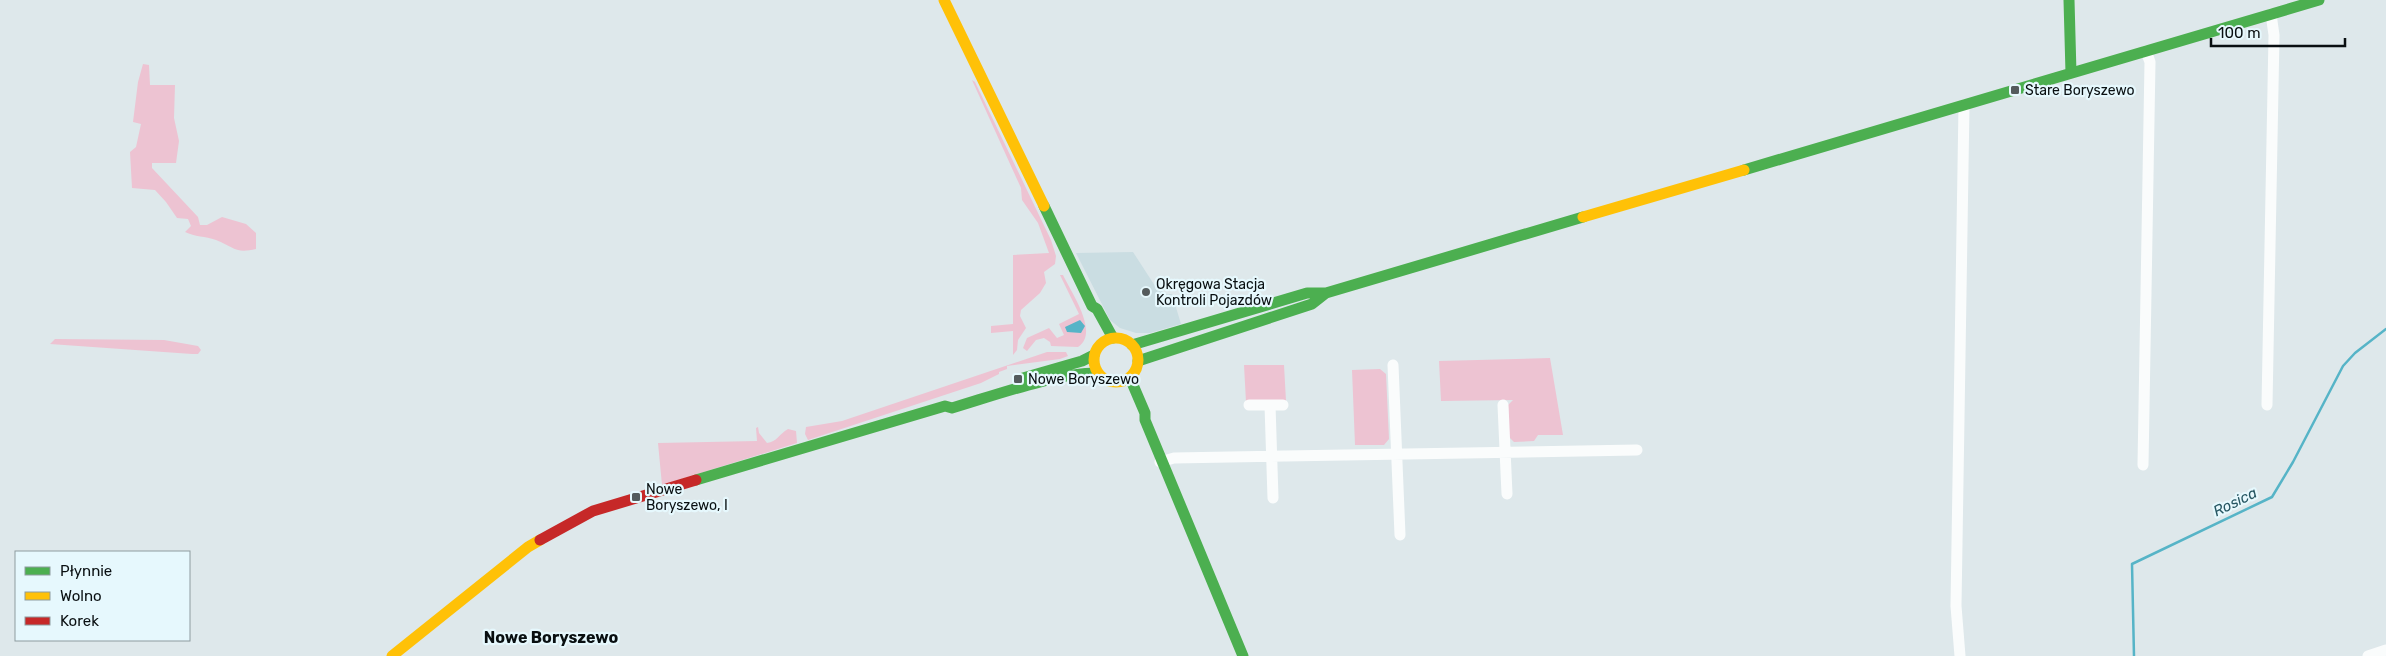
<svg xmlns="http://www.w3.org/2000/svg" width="2386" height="656" font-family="Rubik,sans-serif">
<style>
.built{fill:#cadde2}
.green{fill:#edc3d2}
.water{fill:#56b4c7}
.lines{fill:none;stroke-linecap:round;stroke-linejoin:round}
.stream{stroke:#56b4c7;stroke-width:2.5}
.street{stroke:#fafcfc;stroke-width:11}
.fast{stroke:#4caf50;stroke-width:11}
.slow{stroke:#ffc107;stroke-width:11}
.jam{stroke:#c62828;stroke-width:11}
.poi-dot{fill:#545b5d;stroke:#e6f8fd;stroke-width:2}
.labels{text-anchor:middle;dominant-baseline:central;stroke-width:4.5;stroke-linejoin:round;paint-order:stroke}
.poi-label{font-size:14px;fill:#090f11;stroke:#e6f8fd;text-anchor:start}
.water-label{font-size:15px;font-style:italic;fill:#265662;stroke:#e6f8fd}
.quarter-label{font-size:16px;font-weight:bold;fill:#090f11;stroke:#e6f8fd}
</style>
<rect width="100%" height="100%" fill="#dee8eb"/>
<path class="built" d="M1133,252L1157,289L1160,288L1164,294H1172L1181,324L1150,333H1136L1120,328L1110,320L1076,253Z"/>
<path class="green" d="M143,64L149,65L150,85H175L174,118L179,141L176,163H152V168L198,217L200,225H207L222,217L246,224L256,233V249C235,254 234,247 216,240C205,236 195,237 185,232L191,226L188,219L177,218L166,202L155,190L132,188L130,152L136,147L141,124L133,122L138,82Z
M972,80L975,82L1051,240L1056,256L1055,264L1044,272L1046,283L1040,293L1021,310L1020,316L1026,328L1018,340L1017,350L1013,355V331L991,333V326L1013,324V255L1049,253L1038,223L1022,200L1021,188Z
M1060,275H1063C1071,292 1100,333 1078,347L1051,346L1050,342L1044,338L1036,340L1027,351L1023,348L1027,338L1049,328L1057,338L1064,335L1059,324L1079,314Z
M55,339L164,340L198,346L201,350L198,354H192L50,344Z
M1047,352H1066L1068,356L1060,359L1007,366V369L999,372V374L981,383L808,440L805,434L806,427L842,421Z
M1550,358L1563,435H1538L1534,441L1514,442L1509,437L1508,405L1513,400L1441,401L1439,361Z
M1244,365H1284L1286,401L1246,402Z
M1380,369L1386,374L1389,439L1384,445H1355L1352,370Z
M758,427L759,433L767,443C777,442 779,434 788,429L796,431L797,443L662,485L658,443L757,441L756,428Z"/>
<path class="water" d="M1080,320L1085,326L1081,333L1067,332L1065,327Z"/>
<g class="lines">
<path class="stream" d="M2134,656L2132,564L2272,497L2293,462L2343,366L2355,353L2386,329"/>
<path class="street" d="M1393,365L1400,535
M1249,405H1283
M1270,405L1273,498
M1503,405L1507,494
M2267,405L2274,35L2271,14
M1160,462L1174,458L1637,450
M2143,465L2150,62L2146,51
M1960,656L1956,606L1964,105
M2368,656L2386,650"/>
<path class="fast" d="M2069,0L2071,73
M1744,170L2319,0
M1044,206L1092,306L1097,309L1113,338
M1132,345L1307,293H1326L1583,217
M1138,361L1312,304L1326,293
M1023,378L1082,361L1094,355
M1130,378L1145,413V420L1243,656
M696,480L945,406L952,408C993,396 1056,373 1097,373"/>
<path class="slow" d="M944,0L1044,206
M1583,217L1744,170
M1094 360a22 22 0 1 1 44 0a22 22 0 1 1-44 0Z
M392,656L528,547L540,540"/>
<path class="jam" d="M540,540L593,511L696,480"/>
</g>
<g class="poi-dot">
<rect x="2010" y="85" width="10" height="10" rx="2.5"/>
<circle cx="1146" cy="292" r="5"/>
<rect x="1013" y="374" width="10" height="10" rx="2.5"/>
<rect x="631" y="492" width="10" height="10" rx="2.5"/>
</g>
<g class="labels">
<g class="poi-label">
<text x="2025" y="90">Stare Boryszewo</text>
<text x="1156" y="284">Okręgowa Stacja<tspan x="1156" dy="16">Kontroli Pojazdów</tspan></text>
<text x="1028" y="379">Nowe Boryszewo</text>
<text x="646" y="489">Nowe<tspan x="646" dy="16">Boryszewo, I</tspan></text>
</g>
<g class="water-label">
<text transform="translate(2235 502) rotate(-26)">Rosica</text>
</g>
<g class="quarter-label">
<text x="551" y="637">Nowe Boryszewo</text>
</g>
</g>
<rect x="15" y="551" width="175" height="90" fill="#e6f8fd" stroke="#8e9b9f"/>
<rect x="25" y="567" width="25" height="8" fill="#4caf50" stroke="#8e9b9f"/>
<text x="60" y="576" font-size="15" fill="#090f11">Płynnie</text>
<rect x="25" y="592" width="25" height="8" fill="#ffc107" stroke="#8e9b9f"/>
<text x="60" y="601" font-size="15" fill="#090f11">Wolno</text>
<rect x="25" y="617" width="25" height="8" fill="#c62828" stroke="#8e9b9f"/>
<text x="60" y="626" font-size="15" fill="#090f11">Korek</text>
<path d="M2211 38v8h134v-8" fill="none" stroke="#090f11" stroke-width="2.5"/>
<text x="2218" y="38" font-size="15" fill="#090f11" stroke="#e6f8fd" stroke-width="4" paint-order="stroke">100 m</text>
</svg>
